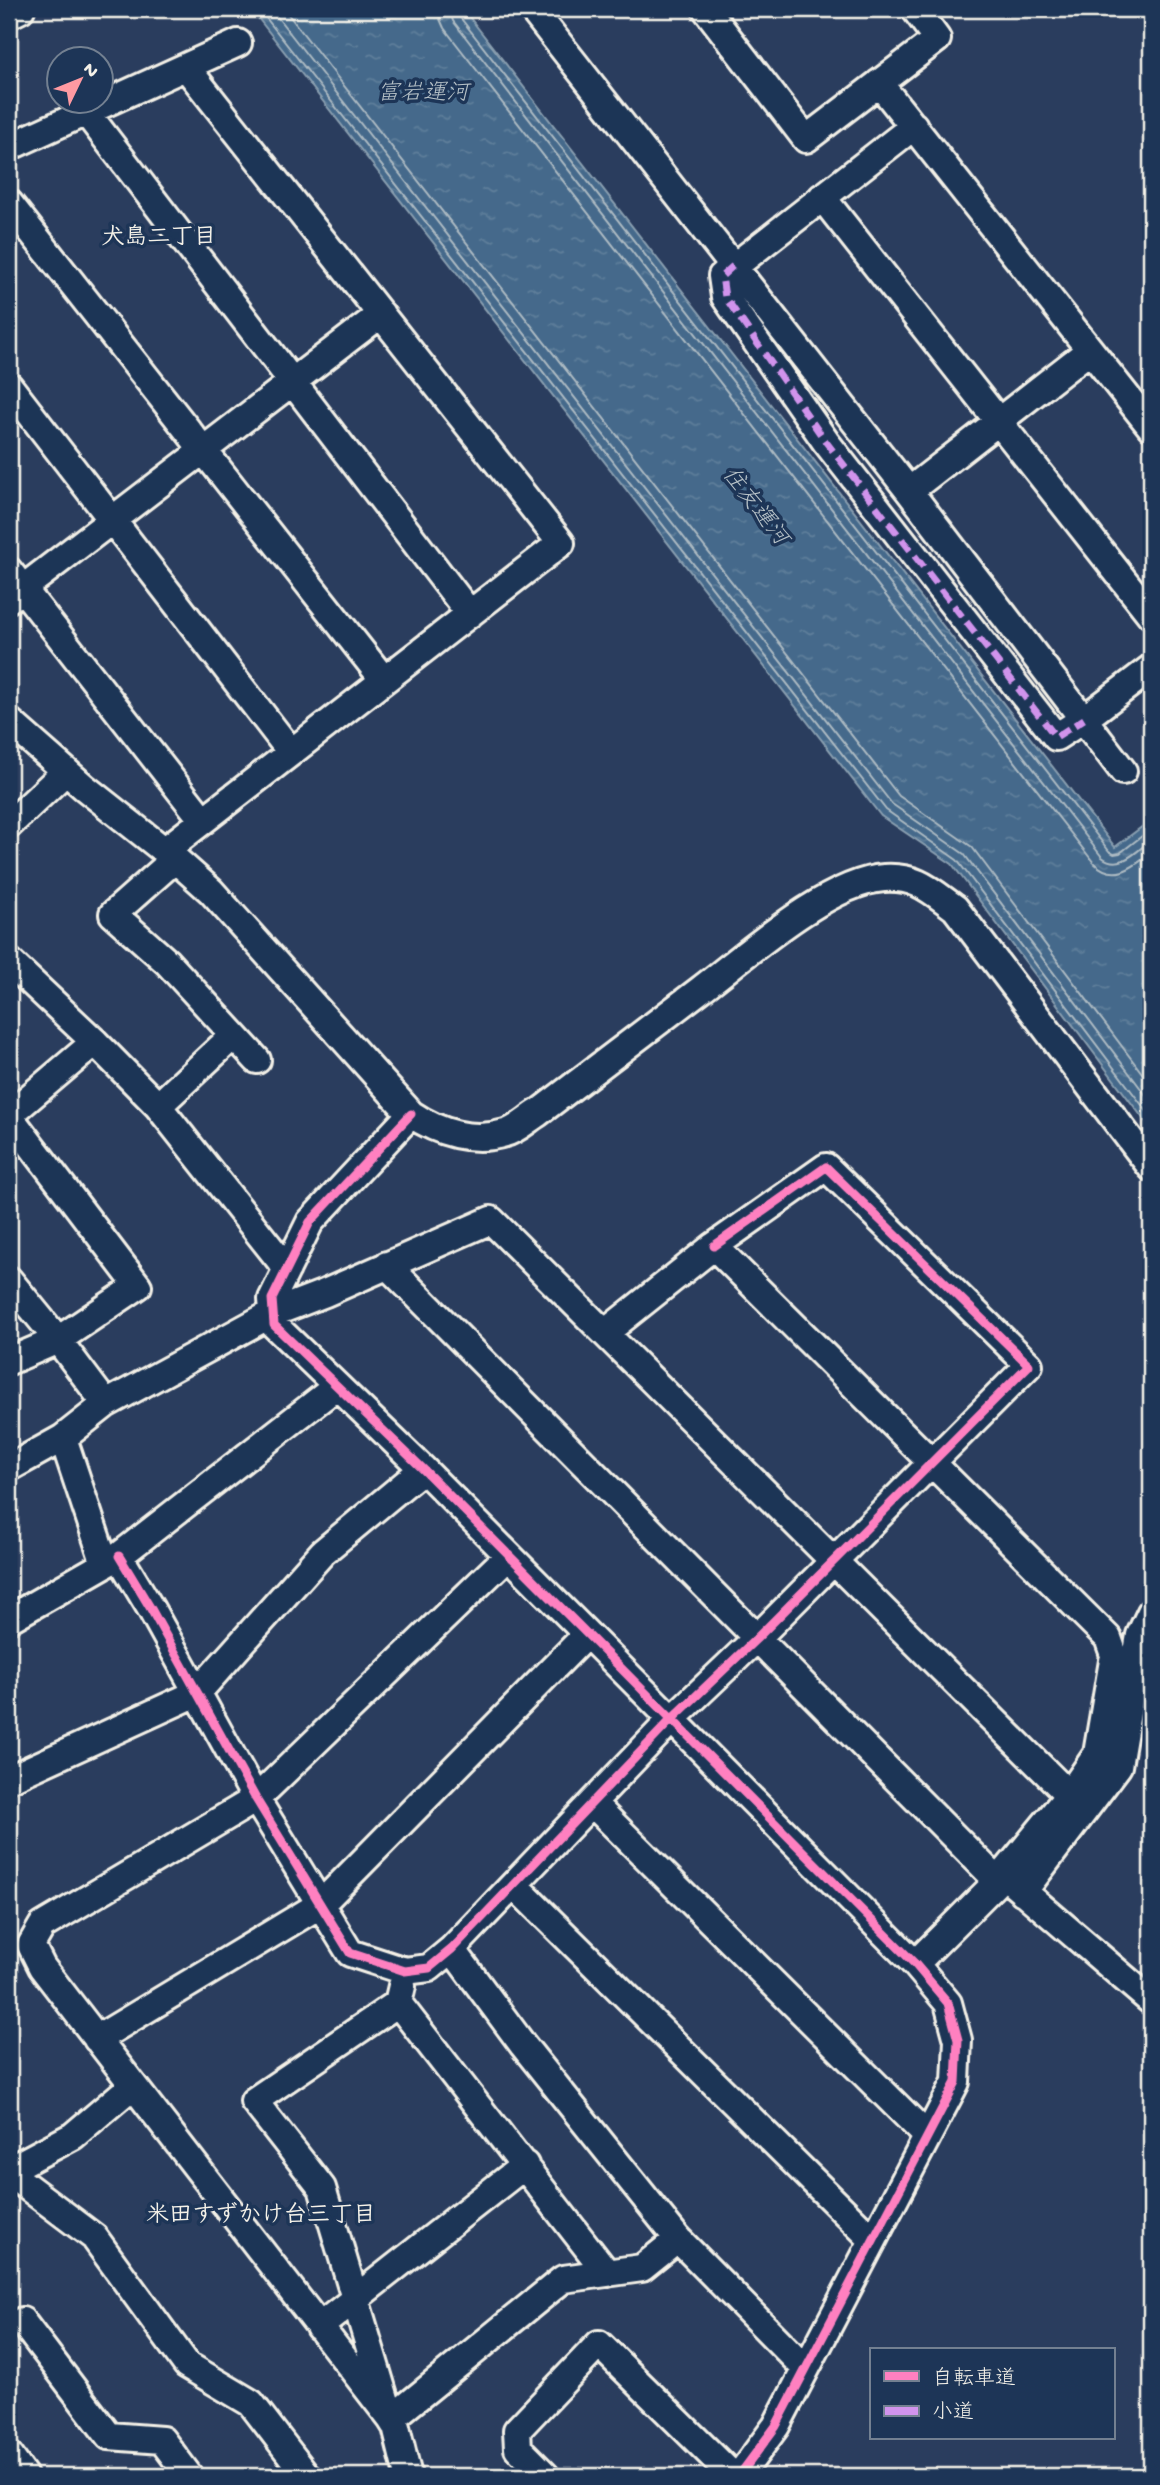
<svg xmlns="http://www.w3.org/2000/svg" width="1160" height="2485" font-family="'Gochi Hand','Klee One',sans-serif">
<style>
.water{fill:url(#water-ripples);stroke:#8a9fb0;stroke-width:2}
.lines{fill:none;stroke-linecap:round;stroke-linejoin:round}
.shore{stroke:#aebbc3;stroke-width:2}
.minor-casing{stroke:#f4f1e8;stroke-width:32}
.minor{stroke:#1d3557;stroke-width:26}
.quiet{stroke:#d193ec;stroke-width:7;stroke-dasharray:14 7;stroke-linecap:butt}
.cycleway-casing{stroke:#1d3557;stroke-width:13}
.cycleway{stroke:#ff80c0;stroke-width:9}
.labels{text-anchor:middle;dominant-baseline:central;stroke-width:7;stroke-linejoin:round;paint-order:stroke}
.water-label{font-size:23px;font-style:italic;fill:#b6c1c7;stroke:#1d3557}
.neighbourhood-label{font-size:23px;font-weight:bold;fill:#f4f1e8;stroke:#1d3557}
</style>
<defs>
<pattern id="water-ripples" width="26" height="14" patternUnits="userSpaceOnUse" patternTransform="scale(1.75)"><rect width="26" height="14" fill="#44698b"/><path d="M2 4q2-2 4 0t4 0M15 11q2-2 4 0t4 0" fill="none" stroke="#607f9b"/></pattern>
</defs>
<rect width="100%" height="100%" fill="#2a3d5e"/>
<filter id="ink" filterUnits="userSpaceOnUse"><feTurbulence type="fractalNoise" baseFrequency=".0143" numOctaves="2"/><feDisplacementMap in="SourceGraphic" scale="14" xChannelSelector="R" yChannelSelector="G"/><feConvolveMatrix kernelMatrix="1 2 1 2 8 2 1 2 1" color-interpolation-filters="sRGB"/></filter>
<g filter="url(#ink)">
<path class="water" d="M251,9H463L1115,847L1151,820V1129L952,864L881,816Z"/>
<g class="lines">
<path class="shore" d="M259,9L886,810L957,860L1151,1117
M271,9L892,804L964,854L1151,1102
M284,9L899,796L972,847L1151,1085
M438,9L440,19L444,28L1094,863C1115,883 1133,867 1151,853
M449,9L453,21L1102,857C1120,871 1137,851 1151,840
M458,9L459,16L1109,851L1114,854L1120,853L1151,829"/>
<defs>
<path id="minor" d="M532,9L909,491L1123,771
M706,9L806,139L937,39L915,9
M9,15L21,9
M879,83L1151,427
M86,112L470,614
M914,126L722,276L725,297L826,442L1056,737L1084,719L1151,668
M9,147L238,43
M822,197L1151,615
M9,203L384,680
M9,386L291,752
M909,491L1090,350
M9,571L203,820
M9,599L381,314
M9,721L84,787L175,859L211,891L411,1114C439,1133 473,1143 505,1133C517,1130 528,1119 538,1113C592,1072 646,1031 700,990C745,956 827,882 884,878C917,876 930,890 955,908L1151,1167
M9,825L66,771
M164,851L561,543L186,67
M175,859L113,914L167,962L257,1060
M9,961L95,1042L158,1106L287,1269
M158,1106L234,1035
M411,1114L310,1222L272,1299L274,1325L423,1469L915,1964L948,2003L958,2040L956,2082L776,2426L739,2476
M9,1115L95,1042
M9,1116L138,1286L58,1340L9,1361
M387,1265L998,1881
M9,1280L58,1340L106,1404
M606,1332L714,1246L1108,1638L1114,1655L1097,1754L1069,1795L998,1881L915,1964
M63,1438L105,1564
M9,1468L63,1438L106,1404L273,1313L325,1293L491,1220L1069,1795
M119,1556L151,1609L256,1799L350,1953L405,1971L429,1968L452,1949L672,1719L756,1639L1029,1365L826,1167L714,1246
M508,1556L256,1799L42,1926L31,1945L42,1967L391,2419L563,2279L642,2268L678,2239
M9,1619L119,1556L337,1386
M9,1779L197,1693L323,1552L423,1469
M592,1803L926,2135
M1010,1880L1151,2001
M514,1885L873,2240
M1023,1892L1118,1766L1140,1635L1151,1612
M452,1949L523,2045L678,2239L805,2368
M402,1986L398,2003L607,2273
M398,2003L254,2101L322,2188L391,2419L396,2427L408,2476
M97,2039L321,1904L587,1634
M9,2170L73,2136L133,2085
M9,2173L94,2237L187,2365L251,2403L307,2476
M22,2321L109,2436L162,2440L189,2476
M319,2327L525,2165
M9,2455L24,2476
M546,2476L518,2448L517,2430L599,2344L733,2476"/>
</defs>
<use href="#minor" class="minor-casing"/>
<use href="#minor" class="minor"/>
<path class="quiet" d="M733,266L722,276L725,297L826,442L1056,737L1084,719"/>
<defs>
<path id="cycleway" d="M411,1114L310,1222L272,1299L274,1325L423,1469L915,1964L948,2003L958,2040L956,2082L776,2426L739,2476
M119,1556L151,1609L256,1799L350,1953L405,1971L429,1968L452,1949L672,1719L756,1639L1029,1365L826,1167L714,1246"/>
</defs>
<use href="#cycleway" class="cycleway-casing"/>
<use href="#cycleway" class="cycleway"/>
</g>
</g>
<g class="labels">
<g class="water-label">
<text x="423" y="94">富岩運河</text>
<text transform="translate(754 507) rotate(52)">住友運河</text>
</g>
<g class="neighbourhood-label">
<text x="159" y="238">犬島二丁目</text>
<text x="261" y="2216">米田すずかけ台三丁目</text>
</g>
</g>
<rect width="1160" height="2485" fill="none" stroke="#1d3557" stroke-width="35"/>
<rect x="18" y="18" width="1125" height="2450" fill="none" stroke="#f4f1e8" stroke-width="2.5" filter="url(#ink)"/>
<rect x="870" y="2348" width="245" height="91" fill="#1d3557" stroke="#738091" stroke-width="2"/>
<rect x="884" y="2371" width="35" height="10" fill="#ff80c0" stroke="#738091" stroke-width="2"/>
<text x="932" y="2384" font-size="21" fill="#f4f1e8">自転車道</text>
<rect x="884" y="2406" width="35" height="10" fill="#d193ec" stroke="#738091" stroke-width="2"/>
<text x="932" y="2418" font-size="21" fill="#f4f1e8">小道</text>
<g transform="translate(80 80) rotate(47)"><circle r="33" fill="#1d3557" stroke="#738091" stroke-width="2"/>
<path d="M0-5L12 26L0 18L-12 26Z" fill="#ff9aa2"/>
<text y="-10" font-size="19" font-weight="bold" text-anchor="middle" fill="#f4f1e8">N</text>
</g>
</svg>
